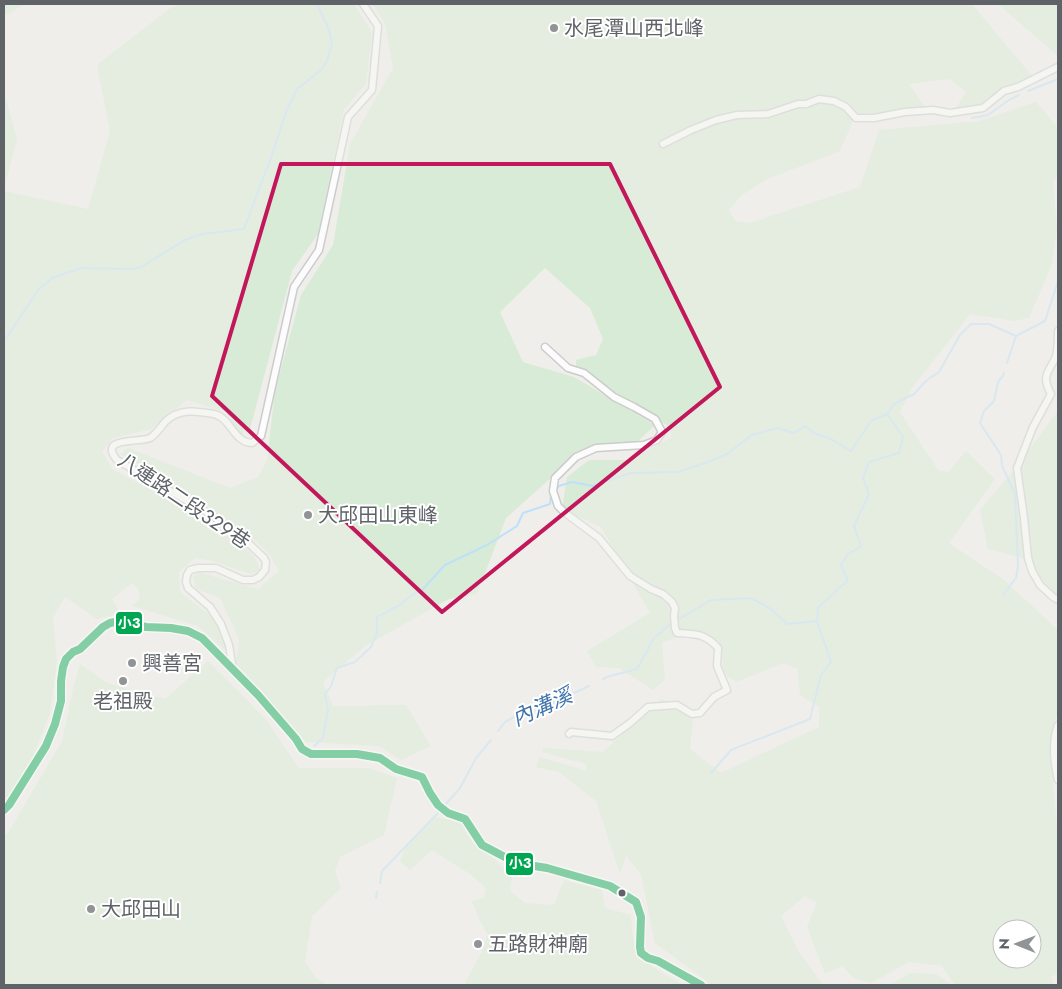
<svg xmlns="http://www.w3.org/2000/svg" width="1062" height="989" font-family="Jost,'Noto Sans TC',sans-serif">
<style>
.green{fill:#d8ebd6;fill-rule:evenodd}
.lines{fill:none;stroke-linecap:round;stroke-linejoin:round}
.stream{stroke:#bfe0f9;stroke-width:2}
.minor-casing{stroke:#cbcccc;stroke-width:9}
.tertiary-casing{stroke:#cbcccc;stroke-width:10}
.minor{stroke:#fdfcfc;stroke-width:6}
.tertiary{stroke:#fdfcfc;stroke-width:8}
.bus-1-casing{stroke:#fff;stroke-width:11}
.bus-1{stroke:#00a651;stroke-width:8}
.marked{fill:none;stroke:#c2185b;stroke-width:4;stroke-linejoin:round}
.poi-dot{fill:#919496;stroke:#fff;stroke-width:2}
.bus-dot{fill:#5f6368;stroke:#fff;stroke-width:2}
.labels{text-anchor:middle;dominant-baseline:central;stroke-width:4;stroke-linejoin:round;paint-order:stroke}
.poi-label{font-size:20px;fill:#5f6368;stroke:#fff;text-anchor:start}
.street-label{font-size:20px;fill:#5f6368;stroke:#fff}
.water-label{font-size:21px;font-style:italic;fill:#4174aa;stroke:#fff}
.line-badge{stroke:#fff;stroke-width:2}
.badge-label{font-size:14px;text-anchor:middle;font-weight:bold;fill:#fff}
</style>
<rect width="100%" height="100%" fill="#efeeea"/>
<path class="green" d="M4,4H25L4,16Z
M181,4H354L372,32L366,84L344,110L318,234L292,271L250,429L240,435L226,412L187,400L151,429L113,438L102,451L112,469L204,518L252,554L258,563L260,571L250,574L213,561L195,558L179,572L180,592L215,619L225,643V650L198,626L132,606L140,599L138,589L132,583L112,599L120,613L97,619L65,597L53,618L57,660L50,713L30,765L4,801V191L88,209L110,131L97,65L169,9Z
M373,4H972L1032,76L976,108H956L966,92L949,79L909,84L927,110L856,114L840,151L765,180L742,195L729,210L735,221L749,223L860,187L879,130L979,121L1036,102L1056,125L1058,133V175L1053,182L1057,228L1052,264L1029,318L1014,321L970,314L912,388L900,412L938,470L948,472L966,451L995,479L949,543L1004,580L1058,630V715L1055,719L1053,787L1058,836V973L1051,977L1054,985H955L942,966L909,962L871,983L855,979L842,966L825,974L807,927L817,902L805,896L781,916L799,952L823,985H712L655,943L641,874L626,856L620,874L596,801L559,772L536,767L540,757L586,771L587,764L542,752L543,748L603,752L661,699L677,706L693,720L690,749L721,773L819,727V707L800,695L797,669L783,663L736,682L723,673L722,645L682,636L662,642L665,680L653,690L619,668L596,667L587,651L650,613L601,527L562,509L567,477L589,460H628L671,438V428L576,367V360L596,355L603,339L590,308L545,268L500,312L523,362L574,377L655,425L637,442L580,452L506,518L477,594L449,599L365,646L323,682L333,706L406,705L431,746L401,760L379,746L306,742L236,664L239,639L220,598L196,589L193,577L198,572L258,589L279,571L270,556L257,542L202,501L120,454L128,448L230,488L258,477L267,460L275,391L301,295L333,245L350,144L393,68L385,24ZM1002,929H1032V959H1002Z
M998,4H1058V56Z
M4,93L17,139L4,188Z
M1058,411V598L1023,558L988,549L980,510L1013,471Z
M208,661L265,718L299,768H368L397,778L384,835L340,857L335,871L341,888L312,916L305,962L315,977L327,985H4V836L8,833L62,741L73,689L80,664L107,683L165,699Z
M436,817L461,823L473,844L494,859L512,877L510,891L525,903L554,905L564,880L602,890L605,908L631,915C632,927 632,942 638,954C642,962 673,979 683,985H464L481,953L488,935L479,919L472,901L484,898L486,888L470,874L432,850L410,870L400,861L407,844Z
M910,973L936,974L949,983L950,985H890Z"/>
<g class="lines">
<path class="stream" d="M1028,91L1058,79
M972,118L988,115L1009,100L1019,95
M4,341L38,290L52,278L81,268L132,269L141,267L185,240L202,234L244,229L272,155L286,112L297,89L321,70L327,61L332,43L329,30L317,4
M1007,363L1016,336
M557,488L559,486L572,482L593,486L630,473L678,472L708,462L727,454L752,435L777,428L794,433L805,426L814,433L831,439L851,451L871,421L887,414
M1003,595L1016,578L1018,566L1015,494L1002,466L1001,455L980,423L984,411L994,401L998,382L1003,376L1004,373
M679,619L711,600L751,598L771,609L787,624L817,621
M603,679L610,676L637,669L654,638L669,625
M498,731L505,722L530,708L546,706L589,686
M314,746L323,738L325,726L328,710L325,694L331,686L337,668L355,662L371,647L377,633V617L400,605L409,597L422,590L445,565L487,545L517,526L523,513L550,504L551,495
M711,773L731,750L810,719L821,675L831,662L817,621L818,608L848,580L841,565L847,555L861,546L854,526L869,494L863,478L869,462L899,453L903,437L887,414L894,404L914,394L927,380L939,372L960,335L971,324H989L1016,336L1045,321L1058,281
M445,805L460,788L476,758L491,740
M380,883L382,871L438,813
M376,898L377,892"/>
<defs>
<path id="minor" d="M363,4L378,26L372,90L348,117L319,250L294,287L261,436L252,443C233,442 231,418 214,414C197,411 180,408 166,421C161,426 157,434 150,438C141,443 97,436 117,460L213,516L241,536L264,558L266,562L265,570L259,577L253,580H243L216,568H198L190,570L187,575L186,582L188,588L210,607L221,624L229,645L233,670L258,695L296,739L302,749L311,754H357L380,758L396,769L422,777C434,802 437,812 465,819L482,845L516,863L547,868L610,886L636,902L641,917L640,947L641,953L648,958L658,961L701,985
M663,144L691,130L716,120L737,115L768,114L798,104H806L819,99L834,101L846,107L856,118H874L905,112L933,110L950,113L983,108L1004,91L1018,87L1058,67
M1058,331C1058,339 1058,348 1056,356C1050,372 1040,374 1051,394L1033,427L1017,468L1024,518L1028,558L1032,571L1040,585L1053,597L1058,600
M545,347L568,368L584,373L614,397L634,407L655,419L662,432L657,440L644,445L596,448L576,457L555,478L553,491L558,506L564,512L599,538L630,576L651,589L663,594L672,602L675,608L674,616L675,628L677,633C695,634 705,633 718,648L717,666L727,690L714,697L700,713L692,714L677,705L648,707L630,723L612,736L571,732L569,734
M1058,725C1052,741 1054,763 1058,780"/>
<path id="tertiary" d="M4,810L9,805L46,746L55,724L61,701V681L63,667L66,659L73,652L80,649L103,627L110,623L120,621L146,627L171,628L188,631L202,638L233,670"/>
</defs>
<use href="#minor" class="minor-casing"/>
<use href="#tertiary" class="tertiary-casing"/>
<use href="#minor" class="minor"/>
<use href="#tertiary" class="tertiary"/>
<defs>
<path id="bus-1" d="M4,810L9,805L46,746L55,724L61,701V681L63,667L66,659L73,652L80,649L103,627L110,623L120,621L146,627L171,628L188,631L202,638L258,695L296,739L302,749L311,754H357L380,758L396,769L422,777L430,793L438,805L448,813L465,819L482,845L516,863L547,868L610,886L636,902L641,917L640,947L641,953L648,958L658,961L701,985"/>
</defs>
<use href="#bus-1" class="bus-1-casing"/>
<use href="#bus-1" class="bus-1"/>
</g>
<path d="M0 0H1062V989H0ZM281,164H610L720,387L442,612L212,396Z" fill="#efeeea" fill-opacity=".55" fill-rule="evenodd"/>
<path class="marked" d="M281,164H610L720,387L442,612L212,396Z"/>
<g class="poi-dot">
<circle cx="554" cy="28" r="5"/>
<circle cx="308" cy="515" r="5"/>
<circle cx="132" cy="663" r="5"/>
<circle cx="123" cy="681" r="5"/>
<circle cx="91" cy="909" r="5"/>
<circle cx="478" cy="944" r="5"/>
</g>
<circle class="bus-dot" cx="622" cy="893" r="4.5"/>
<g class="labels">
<g class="poi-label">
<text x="564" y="28">水尾潭山西北峰</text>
<text x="318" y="515">大邱田山東峰</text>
<text x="142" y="663">興善宮</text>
<text x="123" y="701" text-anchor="middle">老祖殿</text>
<text x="101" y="909">大邱田山</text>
<text x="488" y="944">五路財神廟</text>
</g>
<g class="street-label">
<text transform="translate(184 501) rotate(34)">八連路二段329巷</text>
</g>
<g class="water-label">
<text transform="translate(542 707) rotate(-24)">內溝溪</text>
</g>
</g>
<g class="line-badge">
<rect x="115" y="611" width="28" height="24" rx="5" fill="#00a651"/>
<rect x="505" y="852" width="29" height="24" rx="5" fill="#00a651"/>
</g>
<g class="badge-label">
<text x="129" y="628">小3</text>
<text x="520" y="868">小3</text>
</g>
<rect width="1062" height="989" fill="none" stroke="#5f6368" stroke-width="10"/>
<g transform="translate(1017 944) rotate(271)"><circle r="24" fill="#ffffff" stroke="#bfc1c3"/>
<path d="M0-4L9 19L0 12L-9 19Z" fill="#919496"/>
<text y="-8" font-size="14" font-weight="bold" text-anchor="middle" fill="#5f6368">N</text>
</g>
</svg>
